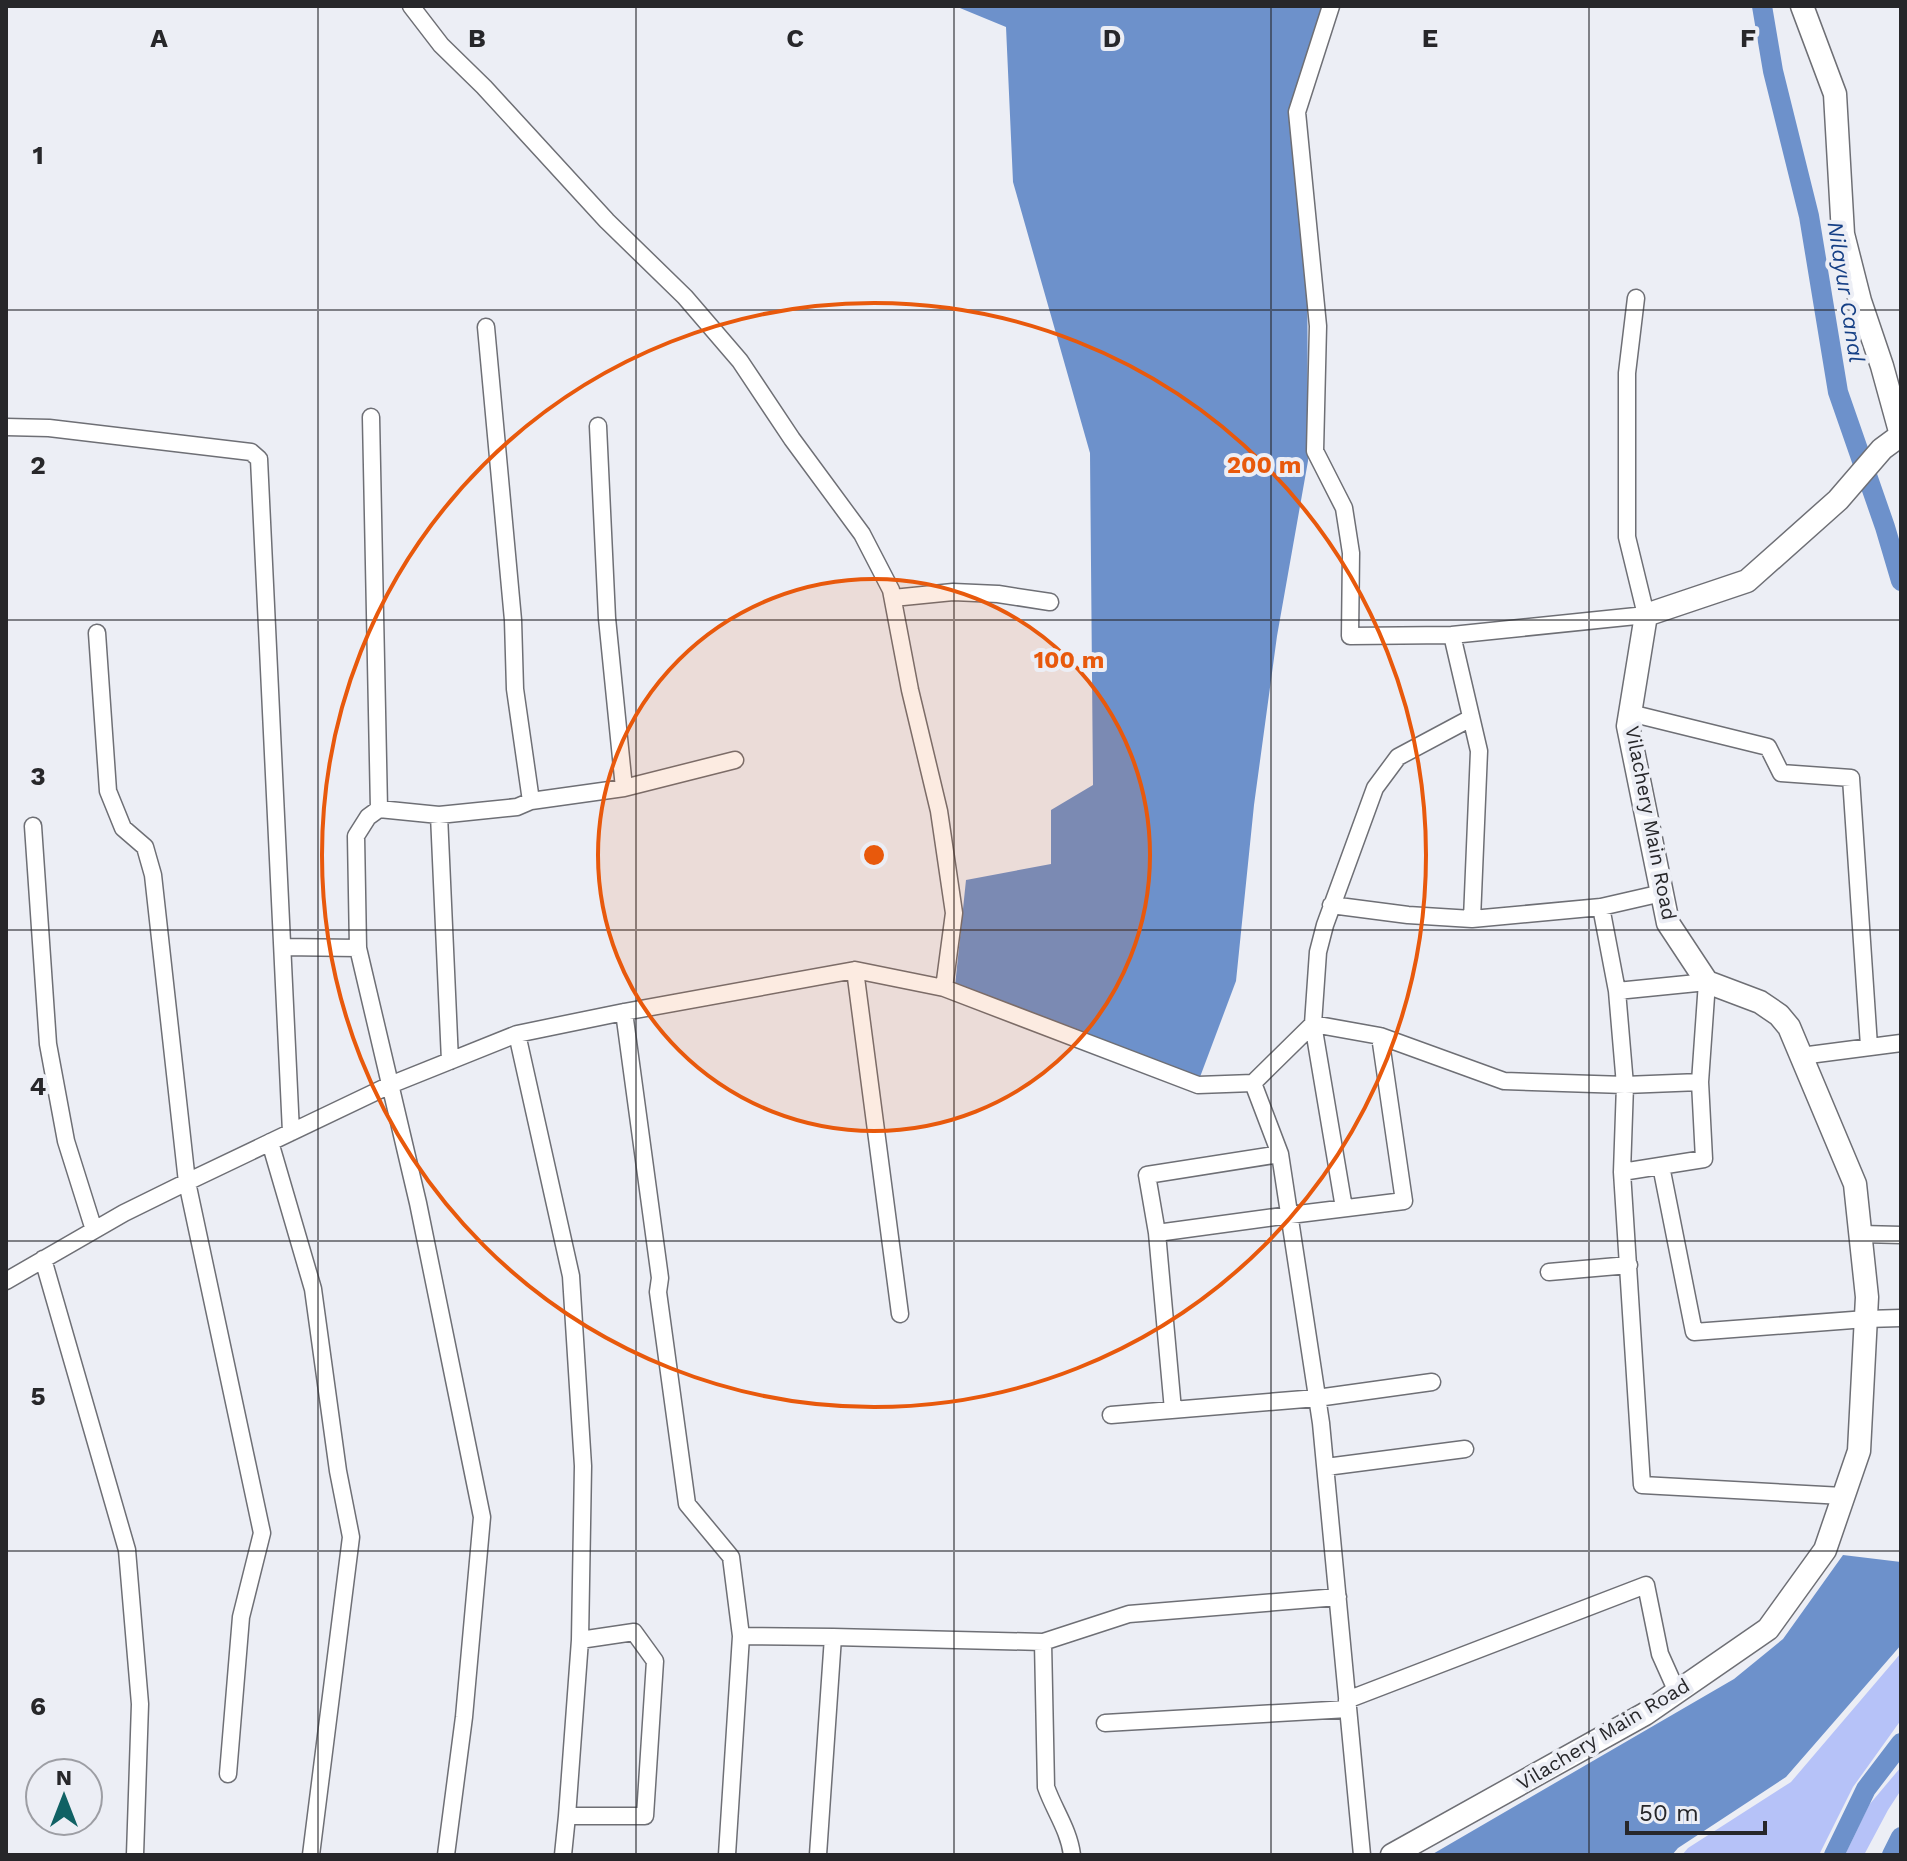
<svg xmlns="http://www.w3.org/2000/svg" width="1907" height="1861" font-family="'Work Sans',sans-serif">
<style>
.green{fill:#b6c2f8}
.water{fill:#6d91cb}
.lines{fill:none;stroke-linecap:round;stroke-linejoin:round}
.canal{stroke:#6d91cb;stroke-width:20}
.street-casing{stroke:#6e6f75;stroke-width:19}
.secondary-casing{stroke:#6e6f75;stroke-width:25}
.street{stroke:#fff;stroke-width:16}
.secondary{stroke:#fff;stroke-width:22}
.grid{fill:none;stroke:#27272a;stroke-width:2;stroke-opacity:0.55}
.ring{fill:none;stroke:#e8590c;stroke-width:4}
.labels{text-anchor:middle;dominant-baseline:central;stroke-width:8;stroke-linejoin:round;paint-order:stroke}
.street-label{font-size:20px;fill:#27272a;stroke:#eceef5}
.water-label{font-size:22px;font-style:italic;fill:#153f85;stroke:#eceef5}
.grid-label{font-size:26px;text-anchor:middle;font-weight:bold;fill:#27272a;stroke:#eceef5;stroke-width:8;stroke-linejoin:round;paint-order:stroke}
.centre{fill:#e8590c;stroke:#eceef5;stroke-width:4}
.ring-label{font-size:24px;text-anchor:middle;font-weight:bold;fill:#e8590c;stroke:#eceef5;stroke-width:8;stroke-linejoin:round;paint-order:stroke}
</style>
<rect width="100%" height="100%" fill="#eceef5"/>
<path class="green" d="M1901,1653V1720L1853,1787L1819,1855H1682L1688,1848L1791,1782Z
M1901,1767V1790L1888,1810L1864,1855H1845L1869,1805Z"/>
<path class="water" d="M955,6H1324L1290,113L1307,223L1308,461L1277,636L1254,805L1236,981L1200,1077L955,986L966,880L1051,864V810L1093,785L1090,453L1013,182L1006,27Z
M1843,1555L1901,1562V1645L1786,1777L1678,1848L1672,1855H1431L1734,1679L1783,1639Z"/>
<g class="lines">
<path class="canal" d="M1762,6L1773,71L1809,216L1838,392L1885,527L1901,581
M1834,1855L1866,1789L1901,1743
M1892,1855L1901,1837"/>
<defs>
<path id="street" d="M411,6L441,45L484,87L607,221L685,297L740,361L792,439L862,534L891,590L910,690L939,811L954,913L944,988
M1331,6L1297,112L1318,326L1315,451L1344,508L1351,553L1350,636L1452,635
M1636,298L1627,373V537L1646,615L1452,635L1479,751L1472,919L1601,907L1662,893
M486,327L513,620L515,689L531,801
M371,417L379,809
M598,426L607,618L624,788
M6,427L49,428L251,452L259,459L291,1132
M893,598L953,592L998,594L1050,602
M97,633L108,791L123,828L145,847L153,875L187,1182L262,1533L241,1617L228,1774
M1630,713L1768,747L1781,773L1851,778L1869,1046
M439,815L450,1061
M33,826L48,1044L66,1141L94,1230
M1331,905L1408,915L1472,919
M1601,907L1617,991
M283,947L358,948
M855,970L900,1314
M624,1012L660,1278L658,1292L687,1504L731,1557L741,1636
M517,1034L571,1276L583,1466L580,1640L634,1632L655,1661L645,1816H567L563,1855
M1801,1056L1901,1043
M1253,1083L1313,1024L1380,1036L1504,1081L1625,1085L1700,1082L1707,982L1617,991L1625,1085L1622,1172L1642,1485L1843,1496
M270,1142L313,1289L338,1471L351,1537L311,1855
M1280,1154L1147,1175L1157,1233L1290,1215L1404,1201L1380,1036
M1661,1166L1694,1332L1866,1319L1901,1318
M1622,1172L1704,1159L1700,1082
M1344,1208L1313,1024L1318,952L1325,925L1375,788L1398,757L1471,718
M1157,1233L1173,1410
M1861,1234L1901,1235
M43,1259L127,1550L140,1704L135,1855
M1549,1272L1629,1265
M6,1281L124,1213L187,1182L390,1085L517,1034L624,1012L855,970L944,988L1198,1085L1253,1083L1280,1154L1321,1423L1362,1855
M1111,1415L1317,1398L1432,1382
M1326,1467L1465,1449
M1043,1642L1046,1787C1054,1810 1069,1830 1072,1855
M1347,1700L1646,1585L1660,1654L1677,1692
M1105,1723L1348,1709
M567,1816L580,1640
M446,1855L464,1717L482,1517L418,1203L358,948L356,836L368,817L379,809L439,815L517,807L531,801L624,788L735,760
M727,1855L741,1636L833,1637
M818,1855L833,1637L1043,1642L1129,1614L1338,1597"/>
<path id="secondary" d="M1802,6L1835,94L1843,234L1860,301L1882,366L1901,435
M1392,1855L1645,1714L1768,1629L1825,1550L1859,1451L1867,1297L1855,1184L1789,1027L1779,1015L1760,1002L1707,982L1668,923L1628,726L1646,615L1747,581L1838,500L1882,449L1901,435"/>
</defs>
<use href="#street" class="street-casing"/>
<use href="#secondary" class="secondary-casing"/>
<use href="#street" class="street"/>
<use href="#secondary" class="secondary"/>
</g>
<path class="grid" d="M318,6V1855M636,6V1855M954,6V1855M1271,6V1855M1589,6V1855M6,310H1901M6,620H1901M6,930H1901M6,1241H1901M6,1551H1901"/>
<circle cx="874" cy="855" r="276" fill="#e8590c" fill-opacity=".12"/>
<g class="ring">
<circle cx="874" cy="855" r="276"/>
<circle cx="874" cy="855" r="552"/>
</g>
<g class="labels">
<g class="street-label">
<text transform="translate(1651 823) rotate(79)">Vilachery Main Road</text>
<text transform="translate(1603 1734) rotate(-31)">Vilachery Main Road</text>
</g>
<g class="water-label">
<text transform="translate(1846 292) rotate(81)">Nilayur Canal</text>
</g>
</g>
<g class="grid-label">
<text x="159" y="47">A</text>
<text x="477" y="47">B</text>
<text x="795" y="47">C</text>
<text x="1112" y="47">D</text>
<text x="1430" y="47">E</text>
<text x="1748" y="47">F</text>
<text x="38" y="164">1</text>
<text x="38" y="474">2</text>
<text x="38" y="785">3</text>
<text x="38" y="1095">4</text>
<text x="38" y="1405">5</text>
<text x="38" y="1715">6</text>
</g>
<circle cx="874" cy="855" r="12" class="centre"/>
<g class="ring-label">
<text x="1264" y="473">200 m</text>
<text x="1069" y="668">100 m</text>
</g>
<rect width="1907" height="1861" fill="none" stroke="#27272a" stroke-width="16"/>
<g transform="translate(64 1797)"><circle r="38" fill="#eceef5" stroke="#9d9ea4" stroke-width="2"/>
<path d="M0-6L14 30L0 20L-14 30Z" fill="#106164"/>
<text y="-12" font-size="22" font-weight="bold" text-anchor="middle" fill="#27272a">N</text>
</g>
<path d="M1627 1821v12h138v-12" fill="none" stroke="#27272a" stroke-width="4"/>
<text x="1639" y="1821" font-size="24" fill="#27272a" stroke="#eceef5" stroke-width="6" paint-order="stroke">50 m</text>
</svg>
